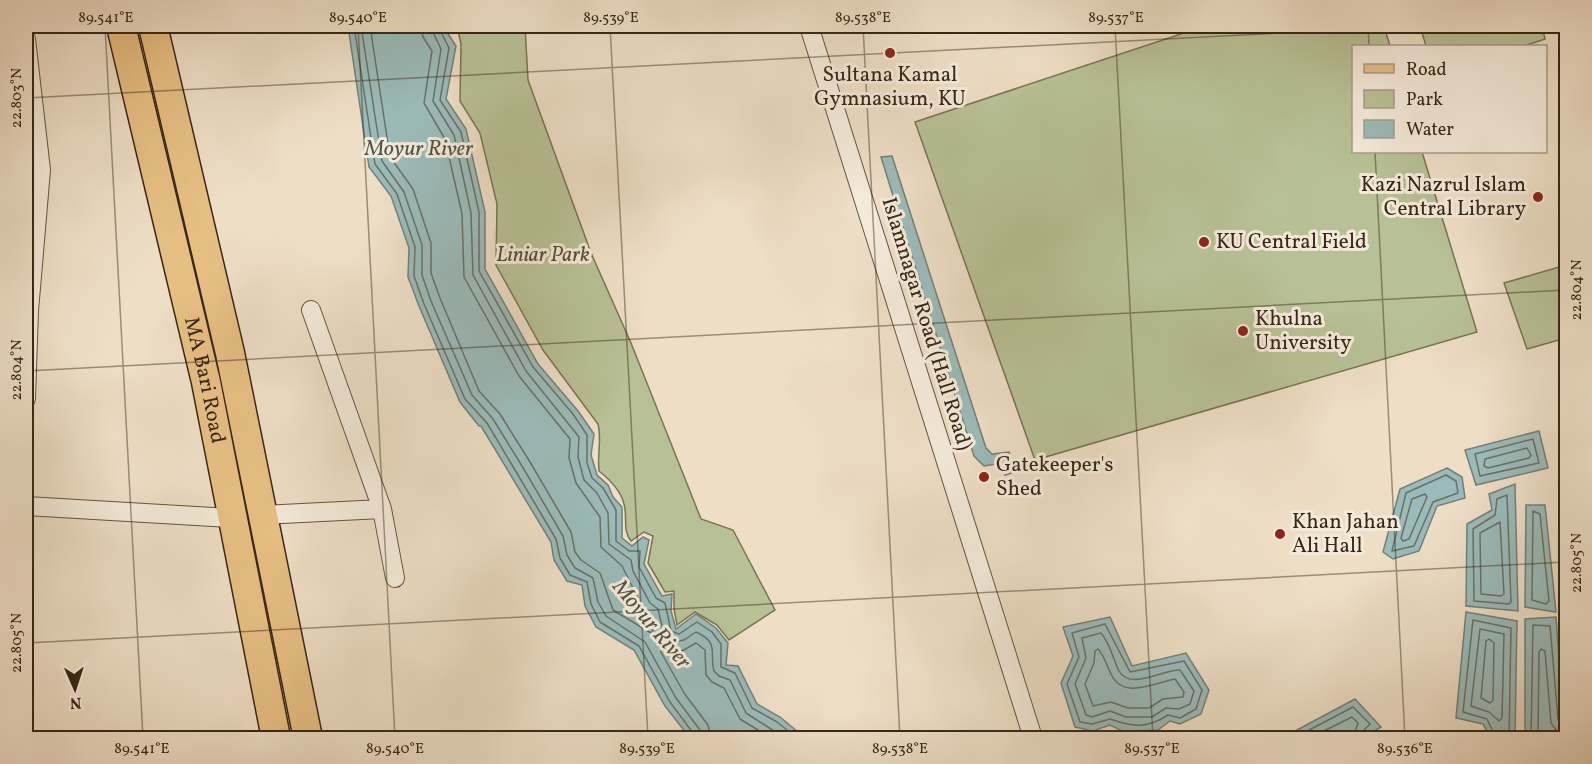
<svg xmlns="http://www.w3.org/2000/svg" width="1592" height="764" font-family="Vollkorn,serif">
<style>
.green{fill:#b8c196;stroke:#777456;stroke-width:1.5}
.water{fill:#9bbbba;stroke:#738078;stroke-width:1.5}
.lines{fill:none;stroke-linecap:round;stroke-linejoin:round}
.shore{stroke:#687168;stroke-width:1.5}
.street-casing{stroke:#645541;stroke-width:20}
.primary-casing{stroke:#362715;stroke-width:31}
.street{stroke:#f4eada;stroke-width:18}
.primary{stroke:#e7bf83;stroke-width:28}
.ticks{fill:none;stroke:#362715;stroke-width:1.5;stroke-opacity:0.45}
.poi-dot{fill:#8f2418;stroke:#f4eada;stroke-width:2}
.labels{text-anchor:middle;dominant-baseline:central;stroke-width:6;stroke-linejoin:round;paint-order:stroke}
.poi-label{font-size:21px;fill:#362715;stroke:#f4eada;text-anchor:start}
.park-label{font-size:21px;font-style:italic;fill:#564e35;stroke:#f4eada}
.street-label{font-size:21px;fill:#362715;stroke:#f4eada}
.water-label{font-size:22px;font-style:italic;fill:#545347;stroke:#f4eada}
.neatline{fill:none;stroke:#362715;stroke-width:2}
.ticks-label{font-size:15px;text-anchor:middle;fill:#362715}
</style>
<rect width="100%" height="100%" fill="#eedec6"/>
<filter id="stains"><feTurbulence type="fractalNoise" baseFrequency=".00333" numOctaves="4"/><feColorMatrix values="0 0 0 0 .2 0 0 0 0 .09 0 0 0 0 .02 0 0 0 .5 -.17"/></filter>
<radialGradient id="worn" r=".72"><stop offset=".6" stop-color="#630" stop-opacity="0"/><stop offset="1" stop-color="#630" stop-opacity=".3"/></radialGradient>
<path class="green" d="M457,26H525L528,80L591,253L631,343L701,519L733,530L775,610L729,640L717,625L695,612L677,625L674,609V591L665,592L648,563L653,536L644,532L631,541C622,530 628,517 624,504C621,491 609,479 599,471C597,454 602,440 598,424L543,350L496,265L497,204L480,133L460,101L461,44Z
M1205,26H1384L1390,46H1354V152H1422L1477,332L1035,460L915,122Z
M1420,26H1542L1545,39L1524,46H1426Z
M1566,265V338L1527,349L1504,283Z"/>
<path class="water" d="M348,26H443L456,46L446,99L466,129L485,212V269L538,364L578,411L594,434L591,455L597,475L608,485L613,497L622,507V538L632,546L643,537L649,540L644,564L662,596L672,594L671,611L676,629L696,614L716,628L728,643L726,665L738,666L757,704L780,717L805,738H690L665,706L634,650L596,627L585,606L582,585L567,581L554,560L551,542L481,426H479L460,402L419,306L408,277L409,248L391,196L369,167Z
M892,156L986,448L992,454L1009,452L1015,472L1005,475L1003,463L984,466L974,456L881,157Z
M1539,431L1548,468L1476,485L1465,450Z
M1447,468L1462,477L1465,498L1437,506L1419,551L1393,559L1383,552L1400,489Z
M1515,484L1518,611L1466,606L1467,524L1492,510L1489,494Z
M1526,505H1545L1556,612L1525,607Z
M1466,612L1517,621L1515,738H1491L1483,724L1456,718Z
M1110,617L1132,666L1186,653L1209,690L1201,714L1180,724L1170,721L1158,730L1122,731L1110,725L1093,731L1075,727L1061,683L1073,656L1063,627Z
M1556,617L1565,738H1525V619Z
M1355,699L1381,727L1362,738H1282Z"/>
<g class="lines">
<path class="shore" d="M354,26L375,164L397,194L415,247L414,276L424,304L465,399L487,423L515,470L556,539L560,558L570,575L587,582L591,604L600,622L639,646L670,702L693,733L694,738
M361,26L382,161L404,192L422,245V275L431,301L472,395L493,419L522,466L563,536L567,555L575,568L593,578L598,602L606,616L645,642L676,698L700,730L702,738
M370,26L390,157L413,189L431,243V273L440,298L479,391L500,414L530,462L571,532L575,552L581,560L600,573L613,610L651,633L653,630L649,614L642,606L622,566L601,547L600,517L576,483L569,458L570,439L519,376L464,277L462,214L445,139L424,103L432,51L423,37L421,26
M430,26L441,49L433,101L454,135L471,213L473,275L526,371L579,437L578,457L584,480L597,493L608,513L609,544L631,560L633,571L650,603L658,609L664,635L675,642L684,640L696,632C720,643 709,652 714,671L719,676L730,680L746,713L785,738
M438,26L449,48L440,100L461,132L479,212V271L533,367L573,414L587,435V463L592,478L603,488L616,510V541L629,551H640L639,567L656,598L665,603L671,631L679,634L697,622L712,632L721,644V667L735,673L752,708L777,722L797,738
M1533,439L1539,463L1480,476L1475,454Z
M1527,448L1531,455L1529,458L1488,468L1484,466L1485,459Z
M1446,475L1456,481L1458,493L1433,502L1414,546L1392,551L1406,493Z
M1425,494L1427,497L1409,539L1403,541L1401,538L1412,499Z
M1507,495L1511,602L1509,604L1474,601L1473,529L1495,515L1497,499Z
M1533,511L1540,514L1549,601L1546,604L1532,600Z
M1500,522L1504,594L1501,596L1481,594L1480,533Z
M1105,624L1130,672L1184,661L1202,690L1196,709L1180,718L1168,715C1146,729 1134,727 1110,719L1092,724L1080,722L1067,684L1079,657L1072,633Z
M1480,629L1504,634L1502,718L1499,721L1489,712L1471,706Z
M1101,633C1110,643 1113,659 1119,671C1130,691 1164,669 1180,670L1194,691L1190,704L1179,709L1166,708L1152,717H1126L1110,711L1092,717L1086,715L1075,684L1086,658L1082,638Z
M1489,639L1494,643L1493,700L1490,703L1481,698L1486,641Z
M1098,649C1104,655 1107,666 1111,674C1123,700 1154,683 1175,679L1184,692L1183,697L1163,699L1149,708H1128L1111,702L1093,706L1085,684L1094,663L1095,651Z
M711,738L708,725L684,693L661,652L662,648L682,651L696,643L705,650L706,675L712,682L724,688L740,719L771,738
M1294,738L1353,707L1370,724L1361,733L1360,738
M1310,738L1352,717L1358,723L1353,738
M1496,738L1487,719L1463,712L1473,620L1511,628L1509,738
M1531,738L1533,625L1550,626L1558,719L1560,724L1566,725
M1538,738L1539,652L1541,649L1545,651L1551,723L1557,731L1566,733"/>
<defs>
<path id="street" d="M809,26L1033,738
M26,39L41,170L29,311L26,399
M311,310L382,509L395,578
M26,506L230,518
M262,515L382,509"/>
<g id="primary">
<path id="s1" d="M121,26L206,382L276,738"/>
<path d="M153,26L230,353L308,738"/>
</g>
</defs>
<use href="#street" class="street-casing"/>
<use href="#primary" class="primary-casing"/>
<use href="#street" class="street"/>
<use href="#primary" class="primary"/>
</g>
<path class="ticks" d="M105,26L143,738M358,26L395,738M610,26L648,738M863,26L900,738M1115,26L1153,738M1368,26L1369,46M26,98L1415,26M1375,152L1405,738M26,371L1566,290M26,643L1566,562"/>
<g class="poi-dot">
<circle cx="890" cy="53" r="6"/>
<circle cx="1538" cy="197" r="6"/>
<circle cx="1204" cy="242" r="6"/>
<circle cx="1243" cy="331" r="6"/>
<circle cx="984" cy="477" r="6"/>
<circle cx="1280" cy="534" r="6"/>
</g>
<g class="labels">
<g class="poi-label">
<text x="890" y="75" text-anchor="middle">Sultana Kamal<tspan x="890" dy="24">Gymnasium, KU</tspan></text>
<text x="1526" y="185" text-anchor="end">Kazi Nazrul Islam<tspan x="1526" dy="24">Central Library</tspan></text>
<text x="1216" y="242">KU Central Field</text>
<text x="1255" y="319">Khulna<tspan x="1255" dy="24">University</tspan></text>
<text x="996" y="465">Gatekeeper's<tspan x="996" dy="24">Shed</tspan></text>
<text x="1292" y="522">Khan Jahan<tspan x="1292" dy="24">Ali Hall</tspan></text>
</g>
<g class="park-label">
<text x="543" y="255">Liniar Park</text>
</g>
<g class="street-label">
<text transform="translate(926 324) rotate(73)">Islamnagar Road (Hall Road)</text>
<text stroke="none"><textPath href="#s1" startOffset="364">MA Bari Road</textPath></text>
</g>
<g class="water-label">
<text x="419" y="149">Moyur River</text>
<text transform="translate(651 625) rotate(50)">Moyur River</text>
</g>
</g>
<rect width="1592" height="764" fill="none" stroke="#eedec6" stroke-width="66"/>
<rect x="1352" y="45" width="195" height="108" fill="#f4eada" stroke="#a89c8b" stroke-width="1.5"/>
<rect x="1364" y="64" width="30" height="9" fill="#e7bf83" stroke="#a89c8b" stroke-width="1.5"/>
<text x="1406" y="75" font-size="18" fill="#362715">Road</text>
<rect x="1364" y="90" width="30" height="18" fill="#b8c196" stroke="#a89c8b" stroke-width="1.5"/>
<text x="1406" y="105" font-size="18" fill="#362715">Park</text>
<rect x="1364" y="120" width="30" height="18" fill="#9bbbba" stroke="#a89c8b" stroke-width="1.5"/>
<text x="1406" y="135" font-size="18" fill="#362715">Water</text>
<g transform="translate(75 689) rotate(177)" stroke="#f4eada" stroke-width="4.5" paint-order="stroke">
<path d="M0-4.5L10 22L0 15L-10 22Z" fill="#362715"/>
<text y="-9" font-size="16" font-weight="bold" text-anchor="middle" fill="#362715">N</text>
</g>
<rect x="33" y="33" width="1526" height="698" class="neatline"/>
<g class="ticks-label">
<text x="106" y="22">89.541°E</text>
<text x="358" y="22">89.540°E</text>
<text x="611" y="22">89.539°E</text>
<text x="863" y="22">89.538°E</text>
<text x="1116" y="22">89.537°E</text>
<text transform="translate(16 98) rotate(-90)" y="5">22.803°N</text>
<text transform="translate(1576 290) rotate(-90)" y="5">22.804°N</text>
<text transform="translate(16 370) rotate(-90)" y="5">22.804°N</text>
<text transform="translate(1576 563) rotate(-90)" y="5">22.805°N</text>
<text transform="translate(16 643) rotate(-90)" y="5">22.805°N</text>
<text x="142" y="753">89.541°E</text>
<text x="395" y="753">89.540°E</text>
<text x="647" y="753">89.539°E</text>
<text x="900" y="753">89.538°E</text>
<text x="1152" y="753">89.537°E</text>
<text x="1405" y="753">89.536°E</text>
</g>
<rect width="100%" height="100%" filter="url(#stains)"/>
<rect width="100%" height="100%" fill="url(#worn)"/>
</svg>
